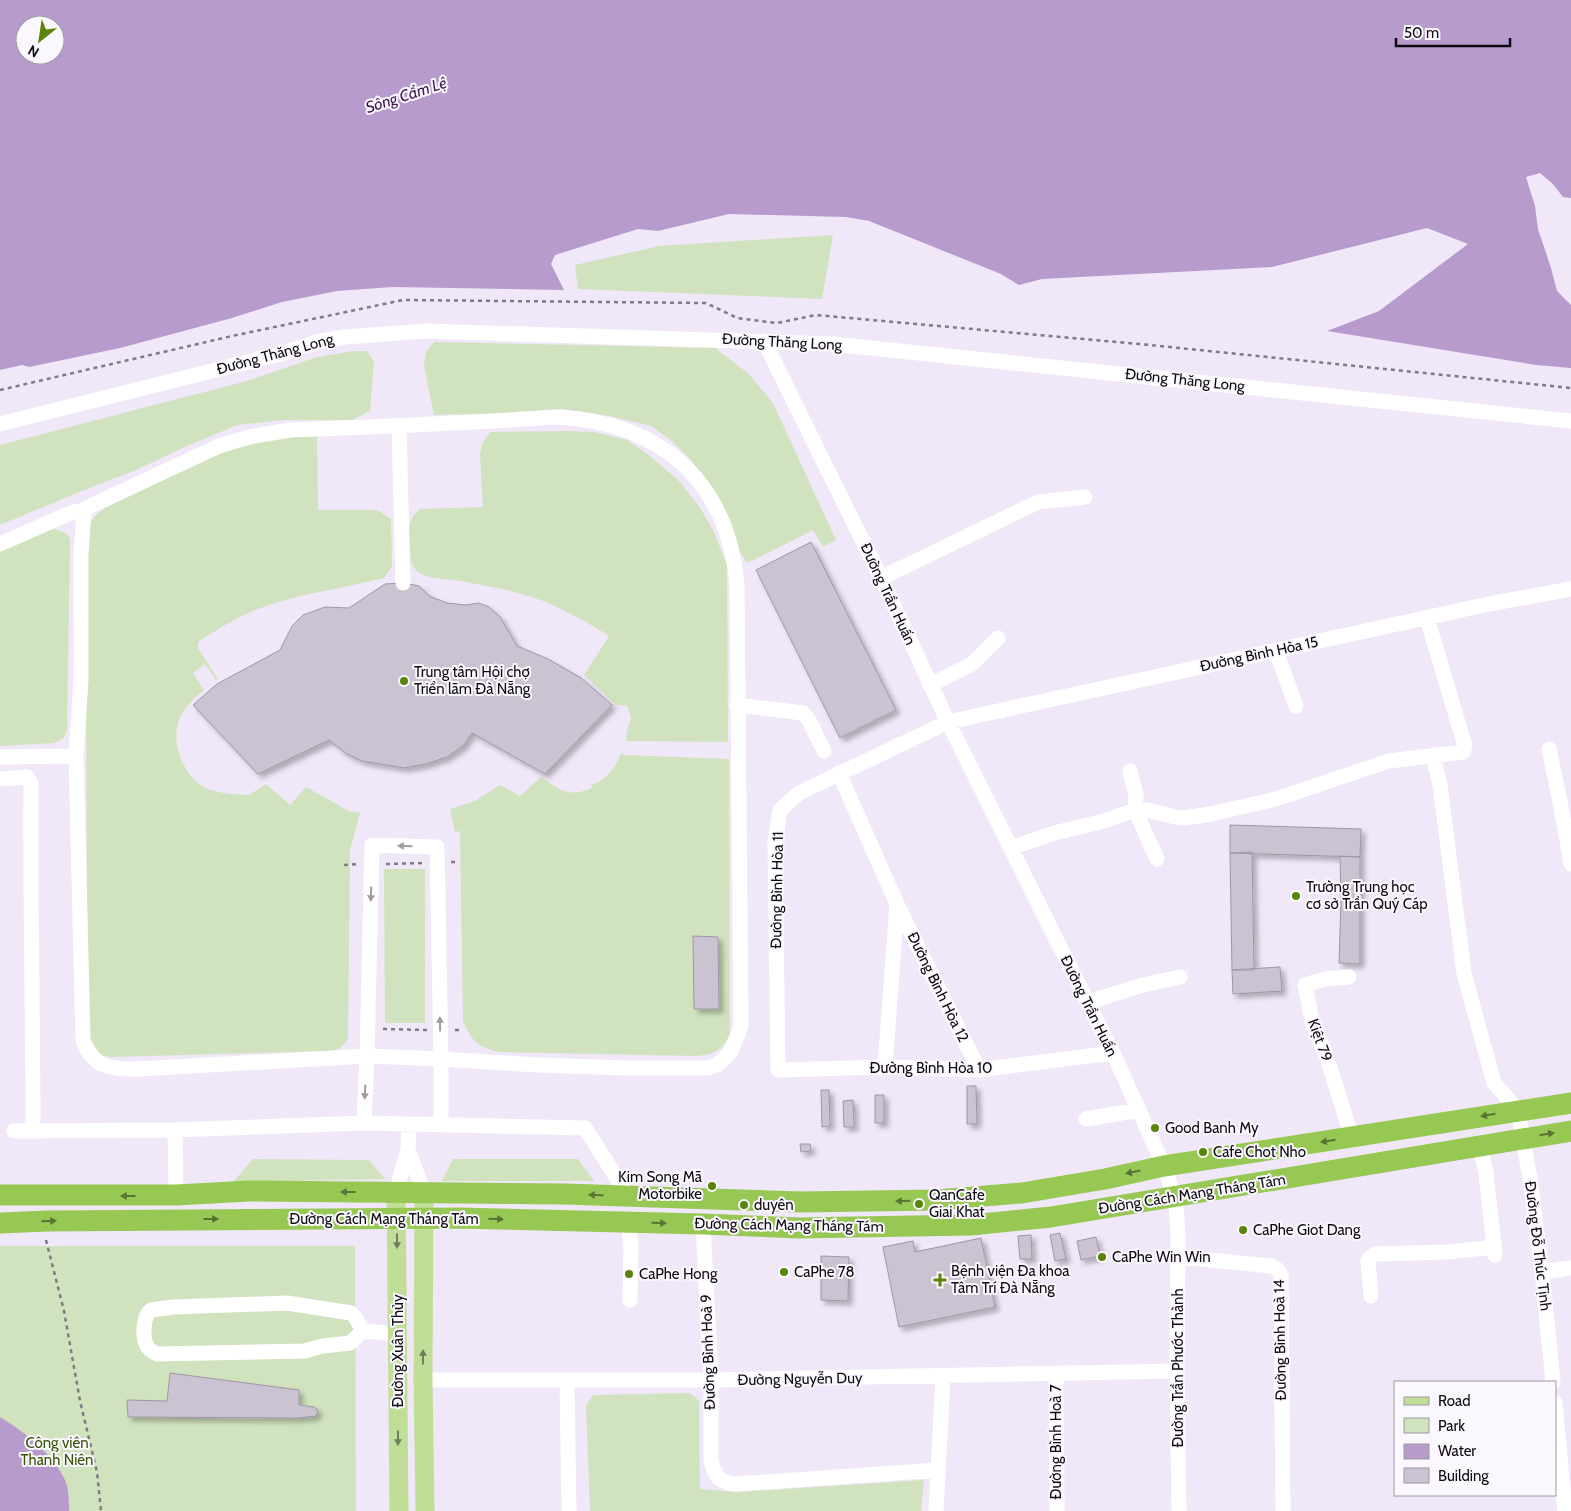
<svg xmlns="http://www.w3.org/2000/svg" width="1571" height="1511" font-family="Cabin,sans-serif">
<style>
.green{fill:#d1e3be}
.water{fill:#b69bcc;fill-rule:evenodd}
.building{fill:#cbc2d2;stroke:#9f96a6;filter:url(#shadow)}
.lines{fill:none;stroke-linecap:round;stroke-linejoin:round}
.path{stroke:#807a85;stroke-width:2.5;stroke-dasharray:4 4;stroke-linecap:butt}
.minor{stroke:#fff;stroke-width:15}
.major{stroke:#c1de98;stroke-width:19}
.highway{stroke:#97c853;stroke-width:21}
.oneway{fill:#9f9d9f}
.oneway2{fill:#597335}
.oneway3{fill:#707f5b}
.poi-dot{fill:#5a8309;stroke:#fbf7fe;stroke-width:2}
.labels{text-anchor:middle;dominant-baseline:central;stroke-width:4;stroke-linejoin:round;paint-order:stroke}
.street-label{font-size:15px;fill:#0e0b10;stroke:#fbf7fe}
.poi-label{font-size:15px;fill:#0e0b10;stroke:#fbf7fe;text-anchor:start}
.park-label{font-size:15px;fill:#385403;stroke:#fbf7fe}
.water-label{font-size:16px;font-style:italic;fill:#3b1651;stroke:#fbf7fe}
</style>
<defs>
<filter id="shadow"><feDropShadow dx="4" dy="4" stdDeviation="2.5" flood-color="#0004"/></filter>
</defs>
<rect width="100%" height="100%" fill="#f0e7f8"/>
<path class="green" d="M833,235L822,299L578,289L575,265L659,246Z
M434,342L715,348L748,373L773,403L836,540L823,547L813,530L747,563L740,552L716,493L690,459L672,441L651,426L609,416L563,409L486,414L434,415L424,366L426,352Z
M355,351H367L374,362L370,411L352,420H284L237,425L185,447L134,471L94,486L0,525V445L247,381L317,357Z
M567,431L595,432L627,440L649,455L679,481L701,509L714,532L727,565L728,742L626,741L627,731L631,717L627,706L616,705L584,675L609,636C592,625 574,615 555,606C525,592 488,586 454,580C437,578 420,580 411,563C410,544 403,522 420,509L483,507L480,454L482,444L490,432Z
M274,436H317L318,510H377L391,519L392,567L384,578C342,589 299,593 258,609C237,617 217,630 198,642V648L218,679L216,680L205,664L193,673L204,690C195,697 187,705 181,715C169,739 181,773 204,787C216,794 235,794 249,795L266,784L290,805L306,787L349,811L360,813L350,850L348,1037C345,1046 339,1050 330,1051L110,1057L99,1055L88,1038L85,541C89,523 90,519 105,508L217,454Z
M55,529L67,534L70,539L67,732L63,739L54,743L0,746V549L44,530Z
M621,753L625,755L729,759L730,1035C720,1051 716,1054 697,1056L499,1052C477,1046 472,1042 463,1021L460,831L455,832L450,809L475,801L500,785L520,796L541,777C560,790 569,798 592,788L591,785C607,780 615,768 621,753Z
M384,869H425V1023H385Z
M253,1159L369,1160L385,1179L233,1182Z
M453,1159H578L594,1181H442Z
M0,1246H355L356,1511H0Z
M690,1393L699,1401L700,1489L737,1492L924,1480L921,1511H590L586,1405L593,1395Z"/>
<path class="water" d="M0,0H1571V198L1563,197L1552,183L1540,173L1526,177L1535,206L1538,229L1551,268L1557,291L1571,305V368L1536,365L1327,331L1379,311L1468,244L1427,228L1272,267L1042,279L1019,285L1001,274L869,221L846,217L729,214L658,231L638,229L555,255L551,264L564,290L392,287L337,291L282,302L232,318L120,348L29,367L22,365L0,370ZM25,25H55V55H25Z
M0,1417C24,1432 53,1453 65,1480C69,1490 69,1500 69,1511H0Z"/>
<path class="building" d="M811,542L896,710L840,738L756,570Z
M404,583L419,586L429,596L447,603L466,605L479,603L489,607L500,617L517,646L548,659L581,678L612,705L545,774L472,733L464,745L447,757L426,764L404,768L362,761L347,754L329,740L258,774L193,705L217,684L280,650L292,626L303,615L325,607L349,608L385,584Z
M1230,825L1361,829L1360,857L1230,853Z
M1252,852L1254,970H1232L1230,853Z
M1340,856L1360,857V901H1341Z
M1341,901H1360V964L1339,963Z
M693,936L718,937L719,1009H694Z
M1280,967L1282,991L1233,994L1232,970Z
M967,1086H976L977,1124H967Z
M821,1090H829L830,1126L822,1127Z
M875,1095H884V1123H875Z
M853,1100L854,1127H844L843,1101Z
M800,1144H810L811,1151L801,1152Z
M1060,1233L1066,1259L1055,1261L1050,1235Z
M1031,1235L1032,1259H1020L1018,1236Z
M1096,1237L1100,1256L1081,1260L1077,1241Z
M981,1238L995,1307L899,1327L883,1247L913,1241L915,1252Z
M821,1256L849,1257L848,1301L821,1300Z
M170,1373L299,1390V1405L314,1407L318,1410L316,1416L298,1418L128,1417L127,1400L167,1401Z"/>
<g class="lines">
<path class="path" d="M0,390L232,336L403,300L706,303L737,318L777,323L816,315L1150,345L1571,388
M451,862H458
M386,864L423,863
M344,865L358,864
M383,1029L427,1030
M455,1030H462
M46,1240L64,1311L80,1401L97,1472L101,1511"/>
<path class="minor" d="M764,341L881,578L948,722L1113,1053L1164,1166L1176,1203L1178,1236L1177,1371L1179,1511
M0,424L280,354L321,341L345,337L426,331L832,344L1571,421
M399,426L403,583
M0,544L73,512L84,511L81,554V680L76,756L83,1040C94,1069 111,1069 139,1069L367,1056L441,1059L538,1065L625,1068H707L717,1065L724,1059L731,1051L741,1027L737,585C728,481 661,423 558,417C547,417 535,419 524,419C500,421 476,422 452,423C398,426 344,428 290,430L249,437L219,446L84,509V511
M881,578L1038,502L1085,497
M1276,651L1296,706
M930,685L972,664L998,638
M737,705L803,713L809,720L824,751
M1549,749L1560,801L1571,864
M1433,756L1440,785L1464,973L1494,1083L1518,1110L1530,1179L1542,1272L1553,1382
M0,757L76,756
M839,773L897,904L979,1070
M0,779L27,777L31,784C30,899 33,1015 33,1130
M1011,848L1054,833L1104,821L1135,810L1136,794L1130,771
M1157,859L1135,810H1147L1175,817L1185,818L1211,814L1276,799L1389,761L1463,752L1465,746L1427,618
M1349,977L1325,979L1305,985L1312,1022L1326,1055L1352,1137
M1088,1002L1143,985L1180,977
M1113,1053L979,1070L885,1067L778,1070L775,843L780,810L799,793L948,722L1489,604L1571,589
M885,1067L897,904
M1086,1119L1139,1110
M364,1123L367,1056L372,845L437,847L441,1059V1125
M175,1130L176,1195
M14,1131L175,1130L364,1123L585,1128L628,1196
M1480,1146L1486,1173L1495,1255
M408,1150L424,1192
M396,1192L408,1150L409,1125
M628,1222L631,1244L630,1300
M703,1224L711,1380V1460C714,1476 720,1483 736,1484L938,1470
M1179,1257L1272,1266L1278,1270L1281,1275L1283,1511
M1542,1272L1571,1268
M1371,1296L1368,1261L1371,1257L1375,1254L1447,1252L1494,1247
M287,1303L351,1313L355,1317L363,1331L350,1343L323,1346L304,1351L157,1354C153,1352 149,1350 147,1346C142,1337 143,1316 151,1310L173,1307Z
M363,1331L397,1334
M1056,1373L1057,1511
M423,1380H711L1177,1371
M567,1382L569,1511
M1555,1403L1565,1511
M936,1511L943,1377"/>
<path class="major" d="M396,1192L399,1511
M424,1192L423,1380L425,1511"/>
<path class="highway" d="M0,1195H176L249,1191L565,1194L801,1202L937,1200L1022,1193L1105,1179L1164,1166L1571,1103
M0,1223L48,1221L459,1218L703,1224L798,1228L971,1225L1051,1217L1571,1131"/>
</g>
<defs><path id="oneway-solid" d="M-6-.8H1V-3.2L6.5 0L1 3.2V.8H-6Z" transform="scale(1.25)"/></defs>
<g class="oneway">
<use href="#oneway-solid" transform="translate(405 846) rotate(-179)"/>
<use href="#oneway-solid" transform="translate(371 894) rotate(92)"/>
<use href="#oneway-solid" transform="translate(440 1024) rotate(-91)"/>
<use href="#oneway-solid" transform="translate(365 1092) rotate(93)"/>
</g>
<g class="oneway2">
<use href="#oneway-solid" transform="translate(1488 1115) rotate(170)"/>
<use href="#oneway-solid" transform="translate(1547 1134) rotate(-9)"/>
<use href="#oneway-solid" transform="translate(1328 1141) rotate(171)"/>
<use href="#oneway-solid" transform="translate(1133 1172) rotate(168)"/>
<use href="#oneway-solid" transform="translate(348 1192) rotate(-180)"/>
<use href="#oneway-solid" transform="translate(596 1195) rotate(-178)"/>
<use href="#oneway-solid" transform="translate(128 1196) rotate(-180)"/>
<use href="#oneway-solid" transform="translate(903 1201) rotate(179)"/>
<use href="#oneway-solid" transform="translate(211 1219)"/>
<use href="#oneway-solid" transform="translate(496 1219) rotate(2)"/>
<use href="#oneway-solid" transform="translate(49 1221) rotate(-2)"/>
<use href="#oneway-solid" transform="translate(659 1223) rotate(1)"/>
</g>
<g class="oneway3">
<use href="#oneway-solid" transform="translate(397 1241) rotate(90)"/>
<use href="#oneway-solid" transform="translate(423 1357) rotate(-90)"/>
<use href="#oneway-solid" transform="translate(398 1438) rotate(90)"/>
</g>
<g class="poi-dot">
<circle cx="404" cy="681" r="5"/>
<circle cx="1296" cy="896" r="5"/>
<circle cx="1155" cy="1128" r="5"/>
<circle cx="1203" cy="1152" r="5"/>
<circle cx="712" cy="1186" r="5"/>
<circle cx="919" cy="1204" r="5"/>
<circle cx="744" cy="1205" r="5"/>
<circle cx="1243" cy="1230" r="5"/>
<circle cx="1102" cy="1257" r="5"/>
<circle cx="784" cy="1272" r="5"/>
<circle cx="629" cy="1274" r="5"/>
<path d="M937.5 1272.5h5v5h5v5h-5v5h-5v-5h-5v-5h5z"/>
</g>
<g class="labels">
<g class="street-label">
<text transform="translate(782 342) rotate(3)">Đường Thăng Long</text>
<text transform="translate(275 354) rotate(-15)">Đường Thăng Long</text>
<text transform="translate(1185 380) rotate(6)">Đường Thăng Long</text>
<text transform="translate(888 594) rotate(65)">Đường Trần Huấn</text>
<text transform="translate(1259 654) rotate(-12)">Đường Bình Hòa 15</text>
<text transform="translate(777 890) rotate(-89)">Đường Bình Hòa 11</text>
<text transform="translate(938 987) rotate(64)">Đường Bình Hòa 12</text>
<text transform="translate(1089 1006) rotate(64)">Đường Trần Huấn</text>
<text transform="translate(1320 1040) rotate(70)">Kiệt 79</text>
<text x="931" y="1068">Đường Bình Hòa 10</text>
<text transform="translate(1192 1194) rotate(-9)">Đường Cách Mạng Tháng Tám</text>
<text x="384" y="1219">Đường Cách Mạng Tháng Tám</text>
<text transform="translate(789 1225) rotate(1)">Đường Cách Mạng Tháng Tám</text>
<text transform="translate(1538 1246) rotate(83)">Đường Đỗ Thúc Tịnh</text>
<text transform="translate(1280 1340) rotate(-91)">Đường Bình Hoà 14</text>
<text transform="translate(398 1351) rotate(-90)">Đường Xuân Thủy</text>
<text transform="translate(708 1352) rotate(-92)">Đường Bình Hoà 9</text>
<text transform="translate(1178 1368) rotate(-90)">Đường Trần Phước Thành</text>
<text transform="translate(800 1379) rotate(-1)">Đường Nguyễn Duy</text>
<text transform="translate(1056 1442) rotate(-90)">Đường Bình Hoà 7</text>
</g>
<g class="poi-label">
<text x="414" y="672">Trung tâm Hội chợ<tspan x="414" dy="17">Triển lãm Đà Nẵng</tspan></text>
<text x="1306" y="887">Trường Trung học<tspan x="1306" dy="17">cơ sở Trần Quý Cáp</tspan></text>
<text x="1165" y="1128">Good Banh My</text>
<text x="1213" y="1152">Cafe Chot Nho</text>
<text x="702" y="1177" text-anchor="end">Kim Song Mã<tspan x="702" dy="17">Motorbike</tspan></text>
<text x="929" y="1195">QanCafe<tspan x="929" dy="17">Giai Khat</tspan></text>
<text x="754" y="1205">duyên</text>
<text x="1253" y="1230">CaPhe Giot Dang</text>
<text x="1112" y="1257">CaPhe Win Win</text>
<text x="951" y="1271">Bệnh viện Đa khoa<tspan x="951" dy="17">Tâm Trí Đà Nẵng</tspan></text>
<text x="794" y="1272">CaPhe 78</text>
<text x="639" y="1274">CaPhe Hong</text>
</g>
<g class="park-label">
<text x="57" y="1443">Công viên<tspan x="57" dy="17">Thanh Niên</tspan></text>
</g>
<g class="water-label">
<text transform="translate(406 95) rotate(-18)">Sông Cẩm Lệ</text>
</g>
</g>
<rect x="1394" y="1381" width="162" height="115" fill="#fbf7fe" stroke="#9c999f"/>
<rect x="1404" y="1397" width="25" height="8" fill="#c1de98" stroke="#9c999f"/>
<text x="1438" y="1406" font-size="15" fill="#0e0b10">Road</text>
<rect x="1404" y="1418" width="25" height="15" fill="#d1e3be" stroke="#9c999f"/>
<text x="1438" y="1431" font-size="15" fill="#0e0b10">Park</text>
<rect x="1404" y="1444" width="25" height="15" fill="#b69bcc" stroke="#9c999f"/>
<text x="1438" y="1456" font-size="15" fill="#0e0b10">Water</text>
<rect x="1404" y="1468" width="25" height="15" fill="#cbc2d2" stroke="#9c999f"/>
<text x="1438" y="1481" font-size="15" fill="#0e0b10">Building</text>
<g transform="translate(40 40) rotate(210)"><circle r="24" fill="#fbf7fe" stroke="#9c999f"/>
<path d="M0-4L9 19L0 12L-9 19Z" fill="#5a8309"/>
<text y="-8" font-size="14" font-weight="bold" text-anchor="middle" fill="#0e0b10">N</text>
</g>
<path d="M1396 38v8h114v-8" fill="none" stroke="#0e0b10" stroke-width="2.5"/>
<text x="1404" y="38" font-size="15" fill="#0e0b10" stroke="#fbf7fe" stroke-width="4" paint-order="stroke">50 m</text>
</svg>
